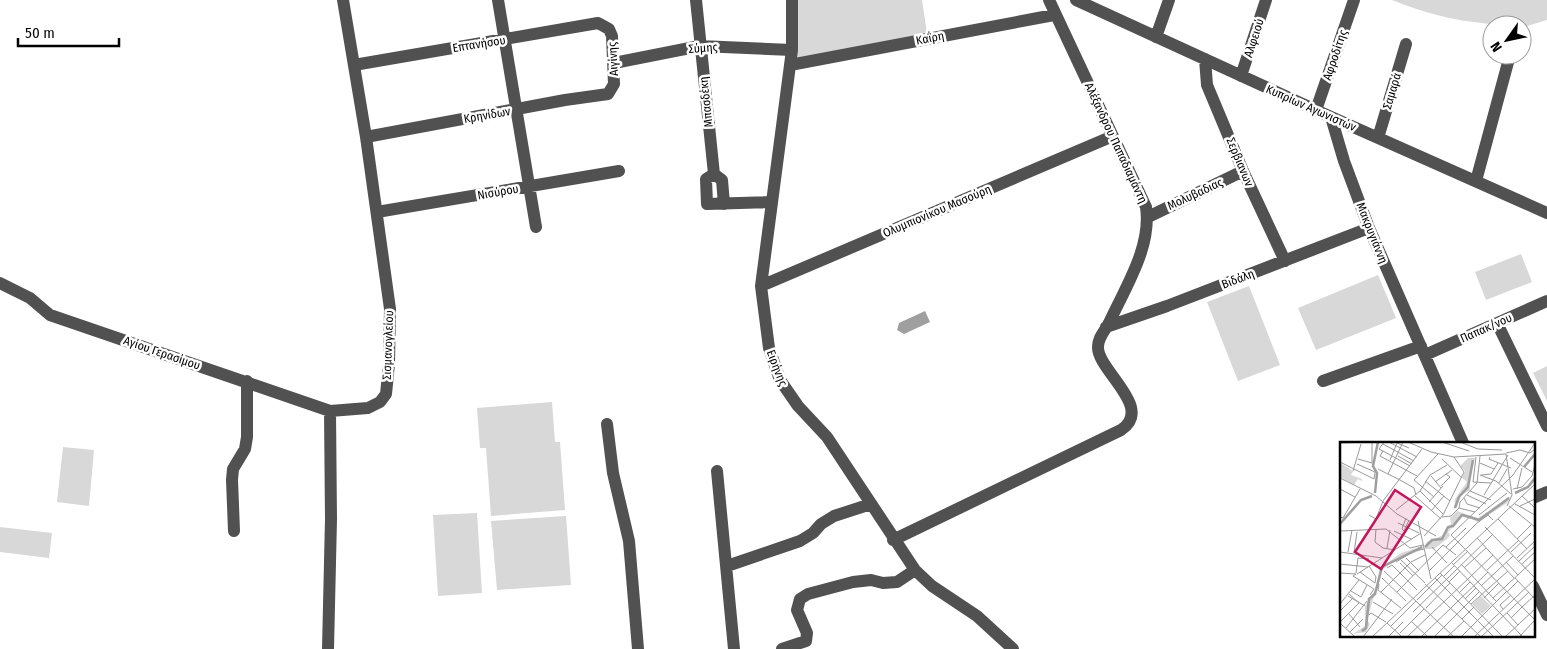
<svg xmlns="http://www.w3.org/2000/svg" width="1547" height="649" font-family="'Fira Sans Condensed',sans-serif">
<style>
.green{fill:#d8d8d8}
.water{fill:#9f9f9f}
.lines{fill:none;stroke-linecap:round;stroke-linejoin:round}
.minor{stroke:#515151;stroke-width:12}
.labels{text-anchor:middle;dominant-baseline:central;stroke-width:5;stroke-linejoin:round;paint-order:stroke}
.street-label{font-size:12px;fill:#000;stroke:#fff}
.inset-river{fill:none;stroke:#9f9f9f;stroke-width:2.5}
.inset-road{fill:none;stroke:#999;stroke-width:1}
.view{fill:#c2185b;fill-opacity:0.15;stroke:#c2185b;stroke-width:2.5}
.inset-edge{fill:none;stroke:#000;stroke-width:2.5}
</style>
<rect width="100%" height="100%" fill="#fff"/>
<path class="green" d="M796,0H922L927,33L794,65Z
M1392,0H1547V20L1524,27L1522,25C1474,25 1437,18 1392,0Z
M1521,254L1532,282L1486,300L1475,272Z
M1378,275L1396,318L1316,350L1298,308Z
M1249,286L1280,365L1238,381L1207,302Z
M1547,366V401L1533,373Z
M552,402L555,442H560L565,510L491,516L486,448H480L477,408Z
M63,447L94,450L89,506L57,502Z
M477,513L482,593L438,596L433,515Z
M566,516L571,585L497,590L491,521Z
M0,527L52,533L49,558L0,552Z"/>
<path class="water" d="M925,311L930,322L904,334L897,330L899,323Z"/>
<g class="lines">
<path class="minor" d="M498,0L536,227
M696,0L714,174L722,180L724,204
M792,0V50L761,286L769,348L780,380L798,406L827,437L915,570L932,586L977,616L1013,649
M1076,0L1331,117L1547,213
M1156,37L1169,0
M1205,59L1207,85L1243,171L1285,261
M614,63L700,46L792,50
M354,65L598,23L609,29L612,36L614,84L608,94L565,100L366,137
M790,65L1054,15
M1241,76L1266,0
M1316,110L1354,0
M1331,117L1344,161L1369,228L1463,443
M1378,138L1406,44
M714,174L706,179L707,204L772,202
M1476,181L1510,55
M377,212L619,171
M1148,217L1243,171
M0,283L30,298L50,315L330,411L368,408L380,402L386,394L389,364L390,309L366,137L343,0
M761,286L1113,136
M1497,323L1547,426
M1106,327L1167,306L1369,228
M1425,355L1547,301
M1323,381L1421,346
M607,424L613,473L629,541L638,649
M717,471L734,649
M1533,498L1547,492
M234,531L232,480L233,469L245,449L247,437V381
M893,540L1121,430C1155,408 1097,370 1098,347C1098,337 1105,331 1109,323C1125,288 1152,247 1146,207L1049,0
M727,566L800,541L813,533L821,524L834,516L871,504
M1533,586L1547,615
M328,649L331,519L330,411
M782,649L806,641L807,633L797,610L800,599L808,594L853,582L871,580L883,583L897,582L915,570"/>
</g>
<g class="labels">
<g class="street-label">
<text transform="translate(930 38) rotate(-11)">Καΐρη</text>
<text transform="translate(1254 38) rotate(-72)">Αλφειού</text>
<text transform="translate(479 44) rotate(-9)">Επτανήσου</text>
<text transform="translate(703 48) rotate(-4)">Σύμης</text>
<text transform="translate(1335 55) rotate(-71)">Αφροδίτης</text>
<text transform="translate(613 59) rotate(-93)">Αιγίνης</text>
<text transform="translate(1392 91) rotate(-73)">Σαμαρά</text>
<text transform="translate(706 102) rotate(-96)">Μπασδέκη</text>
<text transform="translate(1311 108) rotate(24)">Κυπρίων Αγωνιστών</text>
<text transform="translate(487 115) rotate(-10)">Κρηνίδων</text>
<text transform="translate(1116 143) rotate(65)">Αλέξανδρου Παπαδιαμάντη</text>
<text transform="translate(1240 162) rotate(67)">Σερβιανων</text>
<text transform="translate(498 192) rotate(-10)">Νισύρου</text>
<text transform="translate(1195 194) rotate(-25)">Μολυβαδιας</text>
<text transform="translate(937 211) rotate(-23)">Ολυμπιονίκου Μασούρη</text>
<text transform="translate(1372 233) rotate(68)">Μακρυγιάννη</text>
<text transform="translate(1238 279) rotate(-21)">Βιδάλη</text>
<text transform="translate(1486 328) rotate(-24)">Παπακ/νου</text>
<text transform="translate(388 345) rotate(-88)">Σισμανογλείου</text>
<text transform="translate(162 353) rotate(19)">Αγίου Γερασίμου</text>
<text transform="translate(777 368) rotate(69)">Ειρήνης</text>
</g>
</g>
<g transform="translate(1340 442)">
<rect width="195" height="195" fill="#fff"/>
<path d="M128,16H135L129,37L130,48L120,54L114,68L115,57L127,40L122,36L125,29L120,24ZM0,21L13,29L11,33L22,37V39L18,37L14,43L0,35ZM171,54L167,61L138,80L124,73L108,90L110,93L107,97L94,107H85L87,100L103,93L111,82L110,76L117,69L138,76ZM83,104L84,107L54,119L42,128L27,178L30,182L26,190L13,192L25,184V164L35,148L40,126L61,111ZM141,154L151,164L142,172L132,162Z" fill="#d8d8d8"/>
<path class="inset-river" d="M184,25L195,12M35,51L37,31L33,24L38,0M175,51L188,45L195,36M115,66L119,55L128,45L133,18M0,82L21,58L32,54M85,105L92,98L102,97L108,85L113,84L122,73L139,78L169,56M22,189L26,186L29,157L35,152L42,125L82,105"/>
<path class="inset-road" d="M44,0L39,7L43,9L40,14L77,34M49,0L77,15M68,0L91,10L114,15L166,12L172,53L167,64M102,0L129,9M120,0L138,7L162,8M0,1L29,0M195,1L173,33L111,93L195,178M43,2L74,19M43,9L70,24M166,11L180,8L190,11L195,7M58,14L72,22M136,15L133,40L151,41M150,15L149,17L171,26M170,16L192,30M18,17L32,21V0M102,17L122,36M50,18L57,1L69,6M0,20L34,37L35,30L17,22M140,21L154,27M38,27L60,38M13,29L21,2M48,32L63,0M140,33L156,39L171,52M141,33L151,32L158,21M91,34L101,46M0,36L36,54L57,72L96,94M60,38L74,46L76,53M85,39L110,59M95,40L112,28M159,41L167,27M101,44L110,35L106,32M0,47L15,55M173,47L182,45L192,34L195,22M177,47L182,26M80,49L90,33L107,23M80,49L103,72M130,49L151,58M127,53L146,62M144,53L168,13M75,54L101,77M182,54L195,66M94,55L74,38L98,12M124,56L127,62L140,66M89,60L103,44M175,62L195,73M169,64L195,85M180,64L195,57M119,66L120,60L137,41L140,14M119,66L135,70M56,68L80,49M91,69L104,54M29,73L36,77L43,59L82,7M139,73L167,51M0,75L3,76L20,47M102,75L111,74L119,66M66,76L62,87L64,89L69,78M158,77L187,107M78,79L91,137M58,81L79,91M137,81L148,73L153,78M145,85L195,136M36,87L35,100L43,106L55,108M0,89L46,87L70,106L83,103M54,89L71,97M84,94L103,73L124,30L114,15M137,96L174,136M177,97L191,83M92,105L107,121M106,105L126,86M47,106L50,88M0,110L42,116M8,110L12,88M171,110L191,91M14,111L17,90M66,116L79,129M177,116L195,99M61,118L85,141M179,119L195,104M56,120L74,109L84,107M111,120L183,195M166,120L178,133M60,121L73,134M0,122L28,125M121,122L156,159M182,122L195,110M113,123L128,109M47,126L52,123L77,148M124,126L146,106M147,128L179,98M44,129L114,195M89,129L137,81M20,130L35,141L36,135L29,124M0,131L16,132M16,131L18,116L29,117M100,131L163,195M16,132L13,134L34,147L30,153M17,132L81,91M103,135L114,124M42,136L66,159M95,136L154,195M175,136L195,157M109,140L120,129M39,142L38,148L61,166M85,142L141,195M141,144L173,114M11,149L21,155L27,143M41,150L71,120L85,113M57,150L103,103L116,113M167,150L178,139M119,151L130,140M8,154L25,164M144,156L159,141M153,156L195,117M125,157L136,146M77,158L102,133M33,160L53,172M0,162L19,138M131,162L168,129M182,165L195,153M86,166L110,141M163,167L160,163L171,153M0,169L12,157M73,170L153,92M167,171L178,183M9,172L20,185M29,173L31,171L46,180M171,176L182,165M122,177L134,165M1,179L19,161L9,152M72,180L88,195M0,181L15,195M47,181L62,195M51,184L76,159M6,186L27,159M10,190L23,177M60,191L84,167M23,195L52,157M32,195L195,42M48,195L63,180M67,195L153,113M81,195L148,130M94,195L139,150M107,195L124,179M121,195L167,149M134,195L195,137M141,195L189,150M165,195L195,167M179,195L195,178"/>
<path class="view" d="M55,48L81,65L41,127L15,110Z"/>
<rect width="195" height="195" class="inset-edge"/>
</g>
<g transform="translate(1507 40) rotate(237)"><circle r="24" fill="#ffffff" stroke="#999999"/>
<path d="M0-4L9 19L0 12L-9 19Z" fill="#000000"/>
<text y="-8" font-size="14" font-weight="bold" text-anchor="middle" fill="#000000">N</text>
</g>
<path d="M18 38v8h101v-8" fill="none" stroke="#000000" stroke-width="2.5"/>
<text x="25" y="38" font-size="15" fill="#000000" stroke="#ffffff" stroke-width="4" paint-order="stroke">50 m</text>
</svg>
